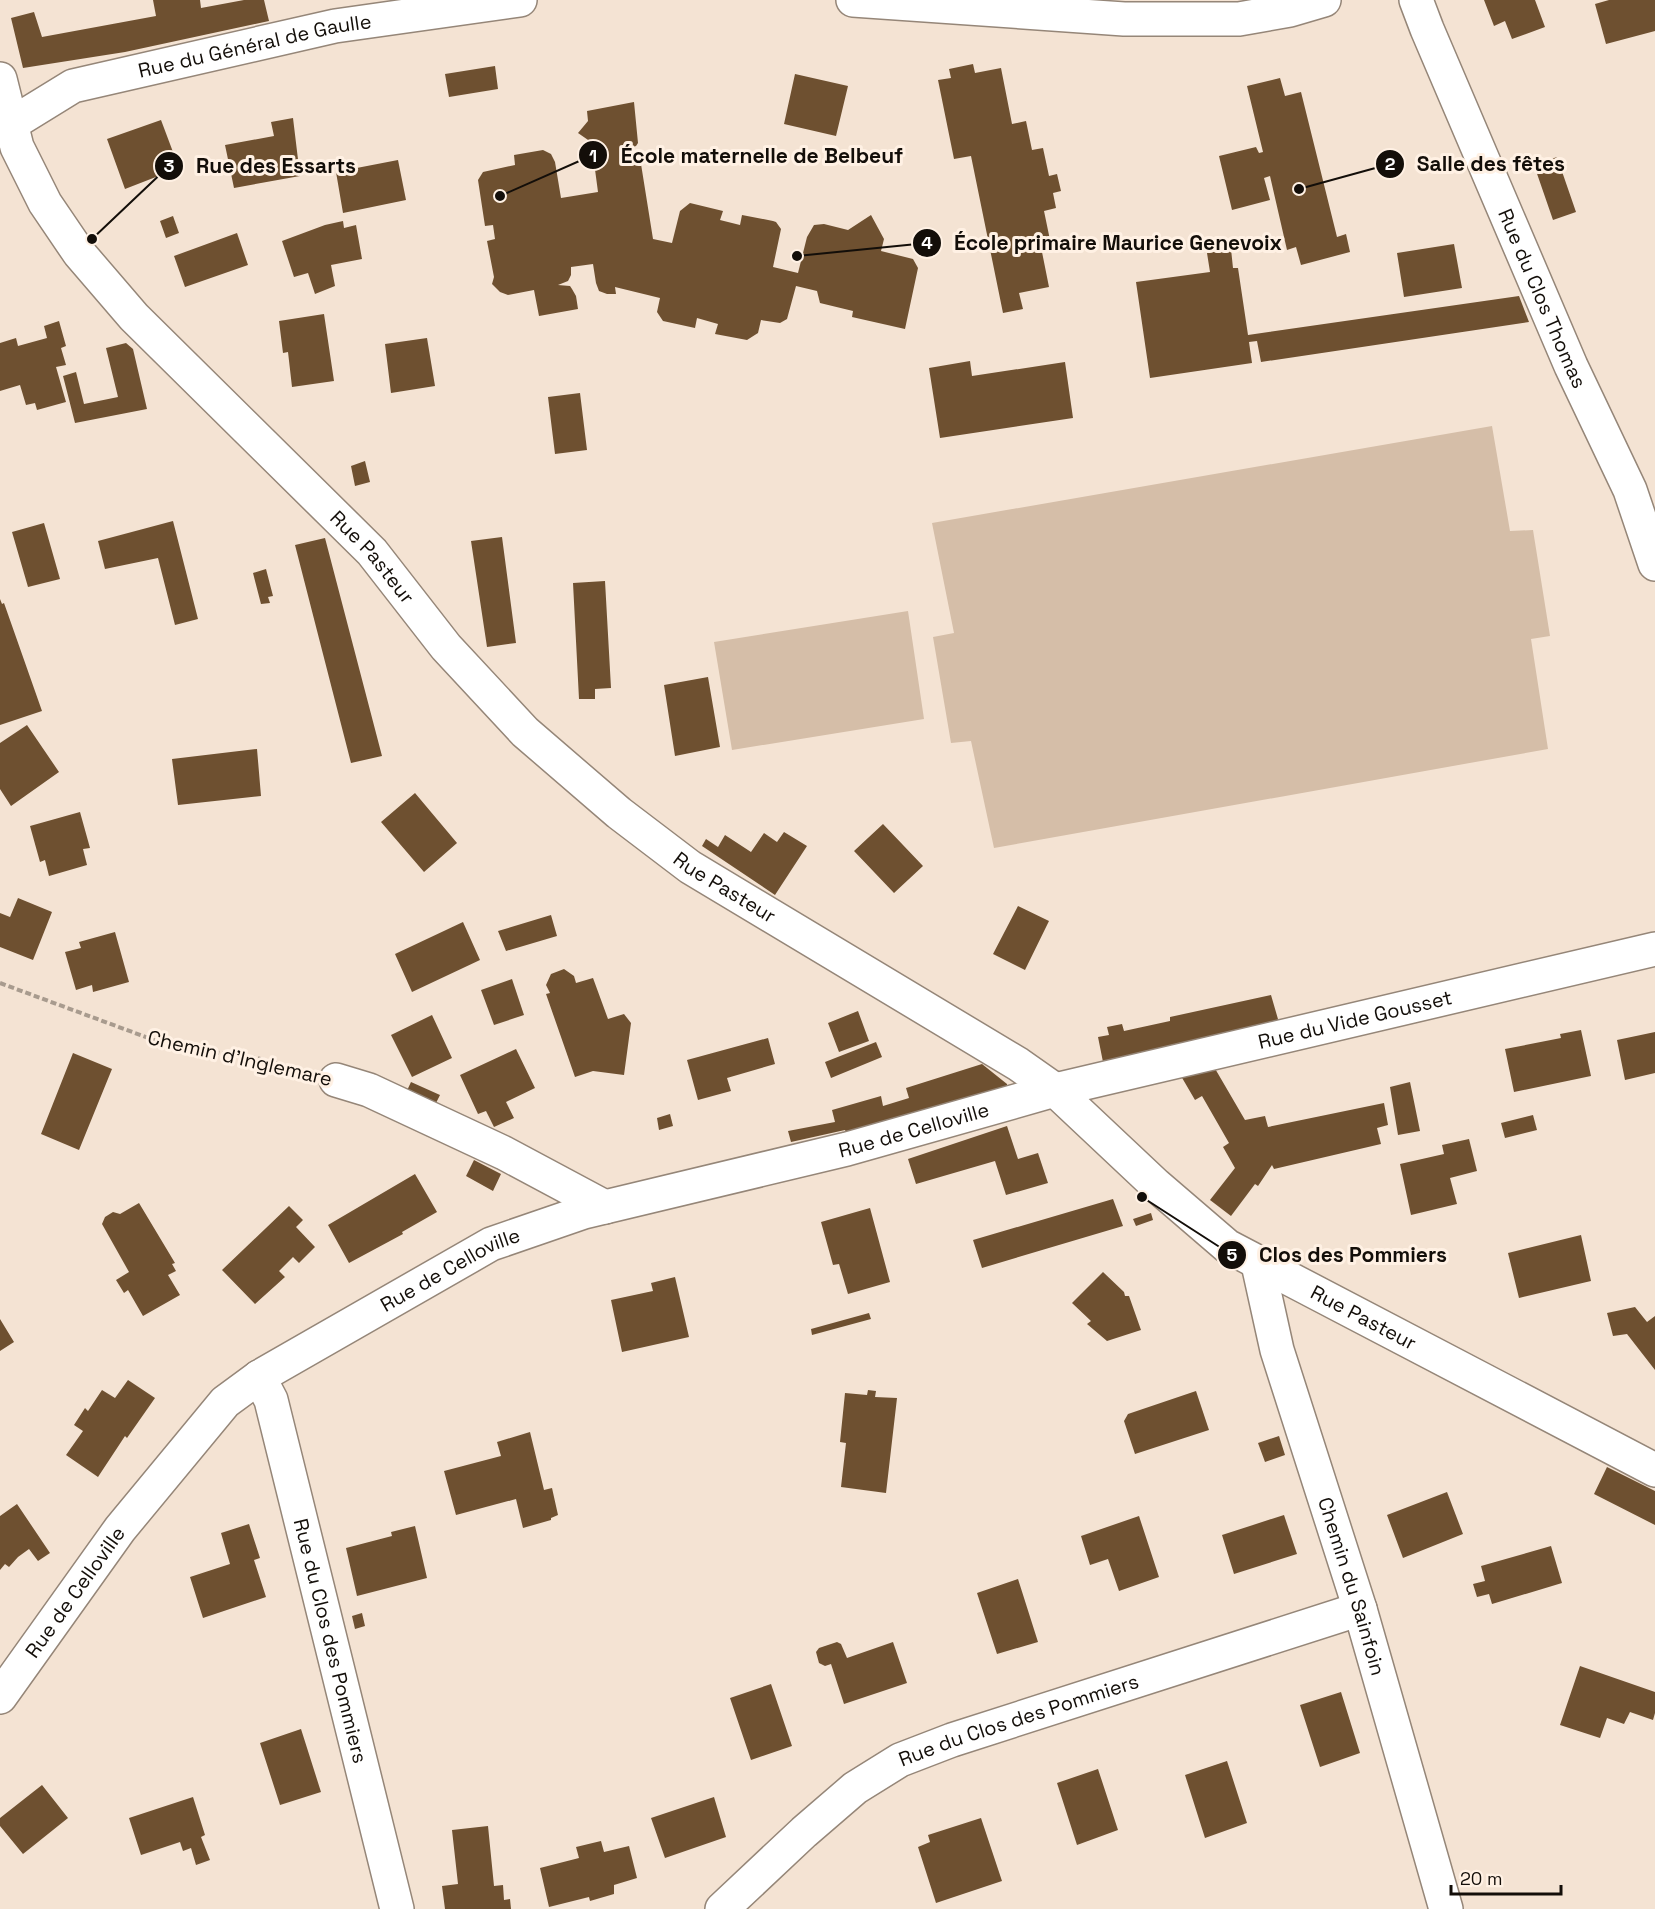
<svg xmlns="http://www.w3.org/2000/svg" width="1655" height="1909" font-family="'Space Grotesk',sans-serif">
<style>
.green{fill:#d5bea8}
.building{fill:#6e5030}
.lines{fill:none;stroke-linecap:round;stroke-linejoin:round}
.minor-casing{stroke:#958678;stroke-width:36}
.path{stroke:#a89b8e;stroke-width:4;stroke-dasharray:6 3;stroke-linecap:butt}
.minor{stroke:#fff;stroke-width:33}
.labels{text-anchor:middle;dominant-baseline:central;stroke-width:6;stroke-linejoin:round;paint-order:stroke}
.street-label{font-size:20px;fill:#130e09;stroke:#fff1e4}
.leader{fill:none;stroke:#130e09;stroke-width:2}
.callout-dot{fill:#130e09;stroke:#fff1e4;stroke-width:2}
.mark-label{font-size:18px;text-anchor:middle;font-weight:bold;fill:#fff}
.callout-label{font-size:21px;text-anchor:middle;font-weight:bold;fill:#130e09;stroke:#fff1e4;stroke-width:6;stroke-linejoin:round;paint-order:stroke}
</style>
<rect width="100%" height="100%" fill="#f4e3d3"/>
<path class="green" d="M1492,426L1510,531L1533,530L1550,636L1531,639L1548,749L994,848L971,741L951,743L933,637L954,633L932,523Z
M908,611L924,719L732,750L714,642Z"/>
<path class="building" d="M153,0H200L201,8L244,0H264L269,21L125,52L23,68L11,18L34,12L42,37L156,16Z
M1484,0H1535L1545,27L1512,39L1505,21L1494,26Z
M1609,0H1655V31L1606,44L1595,4Z
M973,64L975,73L1001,68L1012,124L1026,121L1032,150L1043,148L1049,176L1057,174L1061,191L1053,193L1056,208L1044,211L1050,240L1040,242L1049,287L1019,293L1023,309L1003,313L971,156L954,159L938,80L951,78L949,69Z
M495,66L498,89L449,97L445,74Z
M795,74L848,86L836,136L784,124Z
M1280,78L1285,96L1301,92L1337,237L1346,234L1350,252L1301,265L1296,247L1287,250L1270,176L1264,178L1270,200L1232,210L1219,156L1256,147L1259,153L1263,152L1247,86Z
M634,102L638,143L636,146L627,149L628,157L635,158L641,164L653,239L672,243L680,211L690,203L723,211L720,220L740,225L742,215L773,221L776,222L781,229L773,267L798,273L807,237L814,225L824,224L848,230L871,215L884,239L881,251L913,259L918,268L905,329L852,317L853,311L820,303L817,291L796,286L787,319L780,323L761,320L758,333L747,340L715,334L718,324L697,318L695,328L663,321L657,312L660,298L615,287L616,294H607L599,291L596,283L593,264L571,267V275L568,281L558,285L570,286L572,289L576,296L578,309L539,316L534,290L508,295L500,292L492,284L494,277L487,241L495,239L493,225L485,226L478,180L483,172L515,165L514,155L543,150L551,154L555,162L561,198L598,192L594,162L602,160L601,152L593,153L591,142L578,133L588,121L587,111Z
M293,118L300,176L234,188L225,145L274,136L271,122Z
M161,120L179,168L125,189L107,139Z
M1557,157L1576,212L1553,220L1534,165Z
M398,160L406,200L343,213L336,172Z
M173,216L179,233L166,238L160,221Z
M343,221L344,228L356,225L362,259L331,265L335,286L315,294L308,273L294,277L282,241L325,225Z
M237,233L248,265L185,287L174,256Z
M1454,244L1462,288L1404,297L1397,253Z
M1231,249L1233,268H1238L1248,335L1519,296L1529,322L1261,362L1257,341L1249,342L1252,363L1150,378L1136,282L1210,272L1207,253Z
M324,314L334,381L292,387L288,352L283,353L279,321Z
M59,321L66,346L61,348L66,365L56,367L66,402L37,410L35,403L26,405L20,385L0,391V343L16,338L18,346L47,338L44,326Z
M427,338L435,386L391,393L385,344Z
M126,343L133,349L147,409L75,423L63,376L76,372L84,404L118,397L106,348Z
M970,361L972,376L1065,362L1073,418L940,438L929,368Z
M580,393L587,450L555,454L548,397Z
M365,461L370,482L355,486L351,466Z
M173,521L198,619L175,625L158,558L105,569L98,541Z
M44,523L60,579L28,587L12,532Z
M502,537L516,643L487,647L471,541Z
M325,538L382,756L351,763L295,545Z
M266,569L273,596L268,597L270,603L261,604L253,573Z
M605,581L611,688L595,689V699H579L573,583Z
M0,599L2,604L4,603L42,711L0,725Z
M708,677L720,747L675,756L664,685Z
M27,725L59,772L11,806L0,789V743Z
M257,749L261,796L178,805L172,759Z
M415,793L457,843L424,872L381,822Z
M80,812L90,848L83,849L87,865L49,876L45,860L40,862L30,826Z
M883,824L923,866L894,893L854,851Z
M784,832L807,846L775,895L702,846L706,839L718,847L725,835L751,852L764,833L777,842Z
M18,898L52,912L33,960L0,947V913L10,917Z
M1018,906L1049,921L1025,970L993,954Z
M551,915L557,936L506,951L498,931Z
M463,922L480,960L412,992L395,954Z
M115,932L129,982L93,992L92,985L76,990L65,952L81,948L79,942Z
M564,969L574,976L576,983L593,978L608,1019L624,1014L631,1023L624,1075L593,1071L575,1077L546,994L550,993L546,985L551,974Z
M512,979L524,1015L494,1025L481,990Z
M1271,995L1280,1026L1104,1067L1098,1037L1109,1035L1107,1027L1122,1024L1124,1031L1170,1021V1017Z
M858,1011L869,1041L839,1052L828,1023Z
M432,1015L452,1058L412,1077L391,1035Z
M1581,1030L1591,1076L1514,1092L1505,1049L1561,1038L1560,1034Z
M1655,1032V1073L1625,1080L1617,1040Z
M768,1038L775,1064L727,1078L731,1091L698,1100L687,1060Z
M876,1042L882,1057L831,1078L825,1062Z
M516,1049L535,1088L506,1102L514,1118L494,1127L486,1111L478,1114L460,1075Z
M73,1053L112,1069L79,1150L41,1134Z
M1210,1060L1245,1120L1265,1116L1268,1127L1384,1103L1388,1125L1377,1128L1381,1144L1274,1169L1272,1165L1258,1186L1255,1184L1231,1216L1210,1200L1235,1168L1223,1147L1229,1143L1202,1096L1195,1100L1181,1076Z
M982,1064L1007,1084V1088L846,1132L845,1130L791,1142L788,1131L835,1122L832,1110L881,1096L883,1106L909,1098L906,1088Z
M411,1082L440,1095L433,1109L404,1097Z
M1410,1082L1420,1131L1398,1135L1390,1087Z
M670,1114L673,1126L659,1130L657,1118Z
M1533,1115L1537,1130L1505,1138L1501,1123Z
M1007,1126L1018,1159L1038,1153L1048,1183L1006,1195L995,1161L916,1184L908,1159Z
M1469,1139L1477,1171L1450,1178L1457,1204L1411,1215L1400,1164L1444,1154L1442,1145Z
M474,1160L501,1174L493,1191L466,1176Z
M415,1174L437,1212L402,1232L403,1234L349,1263L328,1225Z
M1113,1199L1123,1226L982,1268L973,1240Z
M139,1203L175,1263L172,1264L176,1271L168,1275L180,1295L143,1316L128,1290L124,1293L116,1280L129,1272L102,1224L105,1217L113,1212L120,1214Z
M289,1206L303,1220L296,1227L315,1247L299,1263L293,1257L279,1271L285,1277L255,1304L222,1270Z
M870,1208L890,1282L848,1294L839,1264L833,1265L821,1222Z
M1151,1213L1153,1220L1136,1226L1133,1219Z
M1581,1235L1591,1281L1519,1298L1508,1253Z
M1103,1272L1124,1292L1125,1296H1129L1141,1330L1107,1341L1087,1324L1091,1321L1072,1303Z
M675,1277L689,1337L622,1352L611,1300L653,1291L651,1283Z
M1635,1307L1647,1322L1655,1316V1370L1627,1334L1613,1336L1607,1313Z
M869,1313L871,1319L812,1335L811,1329Z
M0,1319L14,1342L0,1351Z
M128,1380L155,1398L127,1438L125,1436L98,1477L66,1455L83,1431L74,1425L85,1408L88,1411L102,1390L115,1398Z
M868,1390L876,1391L875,1397L897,1398L886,1493L841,1487L846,1443L840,1442L845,1393L867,1395Z
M1196,1391L1209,1430L1135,1454L1124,1421L1128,1414Z
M530,1432L544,1490L552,1488L558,1515L551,1518V1520L523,1528L516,1499L456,1515L444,1471L501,1456L497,1442Z
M1279,1436L1285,1455L1265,1462L1258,1443Z
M1607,1467L1655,1491V1525L1594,1494Z
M1447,1492L1463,1534L1403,1558L1387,1515Z
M17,1504L50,1553L38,1561L29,1549L18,1557L9,1567L5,1564L0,1570V1516Z
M1284,1515L1297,1554L1234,1574L1222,1535Z
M1139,1516L1159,1577L1119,1591L1108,1559L1090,1565L1081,1536Z
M249,1524L260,1558L254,1560L266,1597L203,1618L190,1577L230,1564L221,1533Z
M415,1526L427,1578L357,1596L346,1548L392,1536L391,1532Z
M1551,1546L1562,1583L1492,1604L1489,1594L1477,1597L1473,1584L1485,1581L1481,1566Z
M1018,1579L1038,1642L997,1654L977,1593Z
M362,1613L365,1626L355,1629L352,1616Z
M837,1642L841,1644L847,1658L893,1642L907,1683L844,1704L831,1664L825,1666L819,1663L816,1652L819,1648Z
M1580,1666L1655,1692V1713L1653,1720L1630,1712L1624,1724L1607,1718L1600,1738L1560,1725Z
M771,1684L792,1746L751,1760L730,1698Z
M1341,1692L1360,1753L1320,1767L1300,1705Z
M301,1729L321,1792L280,1805L260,1743Z
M1227,1761L1247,1823L1205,1838L1185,1775Z
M1098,1769L1118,1830L1077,1845L1057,1783Z
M42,1785L68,1818L23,1854L0,1826V1818Z
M193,1797L205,1835L201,1837L210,1860L196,1865L191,1848L183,1851L180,1842L141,1855L129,1818Z
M714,1797L726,1837L665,1858L651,1818Z
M981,1818L1002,1881L936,1903L918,1847L930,1842L928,1835Z
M488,1826L494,1886L503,1885L504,1900L510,1899L511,1909H445L442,1886L458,1884L452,1830Z
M601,1841L604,1852L629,1846L637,1878L614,1885V1894L590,1901L589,1897L549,1907L540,1868L579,1858L576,1847Z"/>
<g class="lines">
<defs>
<g id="minor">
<path d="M853,0L1124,19H1239L1290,10L1324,0"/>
<path id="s1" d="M1416,0L1427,29L1571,366L1630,490L1655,564"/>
<path id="s2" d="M0,79L17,147L45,203L79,253L134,317L372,552L446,647L525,732L619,813L690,867L1018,1064L1055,1090L1156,1185L1227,1246L1655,1470"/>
<path id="s3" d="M0,131L73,86L335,26L520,0"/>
<path d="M336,1080L369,1090L504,1153L605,1207"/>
<path id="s4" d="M1258,1264L1277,1350L1360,1609L1446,1909"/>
<path id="s5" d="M259,1377L271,1400L397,1909"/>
<path id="s6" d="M0,1697L120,1529L225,1402L259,1377L491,1244L584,1212L847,1149L1055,1090L1655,949"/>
<path id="s7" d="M722,1909L804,1832L855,1788L900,1760L952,1740L1360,1609"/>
</g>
</defs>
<use href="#minor" class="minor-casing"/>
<path class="path" d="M0,983L170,1046L257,1058L303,1071"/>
<use href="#minor" class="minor"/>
</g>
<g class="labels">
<g class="street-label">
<text stroke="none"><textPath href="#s3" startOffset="272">Rue du Général de Gaulle</textPath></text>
<text stroke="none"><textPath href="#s1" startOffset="324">Rue du Clos Thomas</textPath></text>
<text stroke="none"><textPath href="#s2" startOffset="616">Rue Pasteur</textPath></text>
<text stroke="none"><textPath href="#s2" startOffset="1102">Rue Pasteur</textPath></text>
<text stroke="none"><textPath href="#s6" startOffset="1574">Rue du Vide Gousset</textPath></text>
<text transform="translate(240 1058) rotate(13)">Chemin d'Inglemare</text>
<text stroke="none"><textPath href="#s6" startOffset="1119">Rue de Celloville</textPath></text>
<text stroke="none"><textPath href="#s6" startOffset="633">Rue de Celloville</textPath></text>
<text stroke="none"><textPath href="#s2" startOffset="1876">Rue Pasteur</textPath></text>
<text stroke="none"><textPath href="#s4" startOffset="336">Chemin du Sainfoin</textPath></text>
<text stroke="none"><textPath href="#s6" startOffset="129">Rue de Celloville</textPath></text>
<text stroke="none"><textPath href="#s5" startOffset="274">Rue du Clos des Pommiers</textPath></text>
<text stroke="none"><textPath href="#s7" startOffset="358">Rue du Clos des Pommiers</textPath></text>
</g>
</g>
<path class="leader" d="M500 196L593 155M1299 189L1390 164M92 239L169 166M797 256L927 243M1142 1197L1232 1255"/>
<g class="callout-dot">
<circle cx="500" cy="196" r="6"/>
<circle cx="1299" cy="189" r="6"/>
<circle cx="92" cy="239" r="6"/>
<circle cx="797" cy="256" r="6"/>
<circle cx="1142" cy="1197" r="6"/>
<circle cx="593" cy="155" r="15"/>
<circle cx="1390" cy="164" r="15"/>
<circle cx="169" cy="166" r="15"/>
<circle cx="927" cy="243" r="15"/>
<circle cx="1232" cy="1255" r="15"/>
</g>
<g class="mark-label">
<text x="593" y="162">1</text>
<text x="1390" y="170">2</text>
<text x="169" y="172">3</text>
<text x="927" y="249">4</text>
<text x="1232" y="1261">5</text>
</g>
<g class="callout-label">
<text x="762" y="163">École maternelle de Belbeuf</text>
<text x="1491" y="171">Salle des fêtes</text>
<text x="276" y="173">Rue des Essarts</text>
<text x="1118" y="250">École primaire Maurice Genevoix</text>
<text x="1353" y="1262">Clos des Pommiers</text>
</g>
<path d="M1451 1885v9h110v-9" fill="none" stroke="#130e09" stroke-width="3"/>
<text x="1460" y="1885" font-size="18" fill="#130e09" stroke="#fff1e4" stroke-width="4.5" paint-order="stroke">20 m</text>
</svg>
